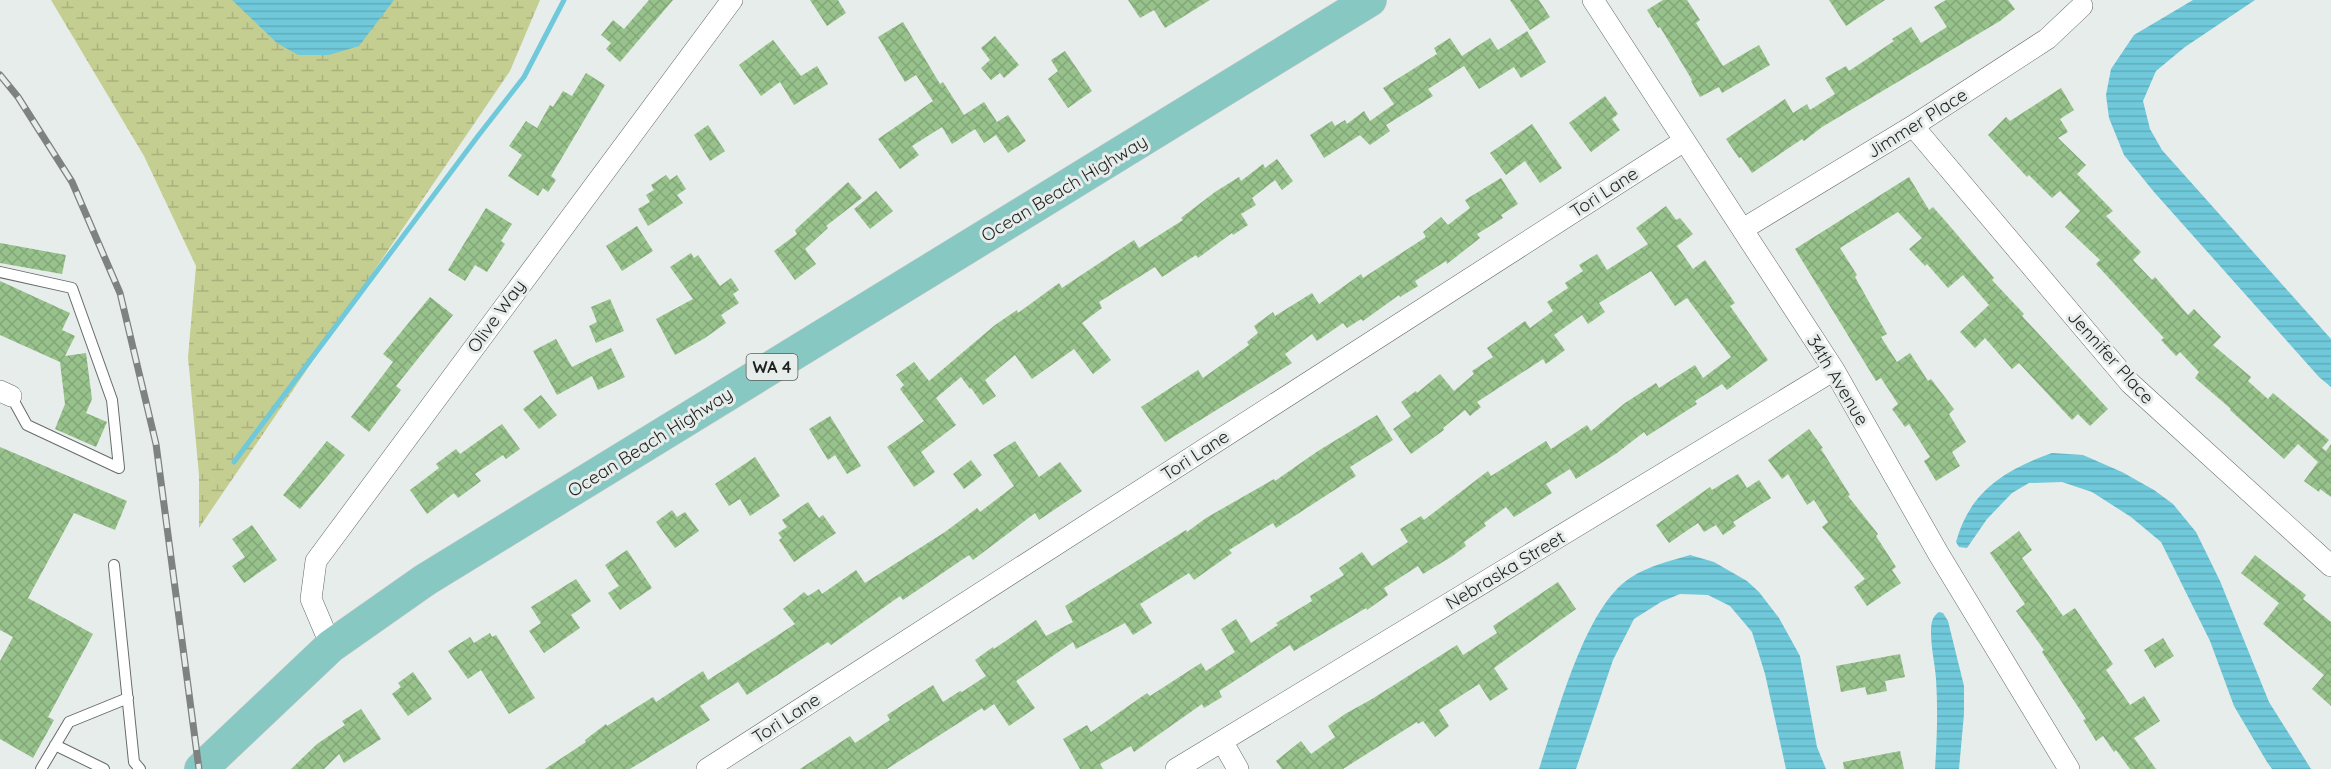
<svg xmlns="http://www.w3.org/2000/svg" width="2331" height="769" font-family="Quicksand,sans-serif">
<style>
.wetland{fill:url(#wetland-marsh)}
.water{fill:url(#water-rules)}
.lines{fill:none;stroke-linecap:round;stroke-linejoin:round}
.stream{stroke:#6fc9da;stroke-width:5}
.building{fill:url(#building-cross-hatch)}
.service-casing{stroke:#666c69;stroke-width:12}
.minor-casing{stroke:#666c69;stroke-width:22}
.primary-casing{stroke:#c9cac9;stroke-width:34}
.service{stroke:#fff;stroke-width:10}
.minor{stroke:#fff;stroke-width:21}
.primary{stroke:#88c8c3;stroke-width:33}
.rail-casing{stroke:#7e8280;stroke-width:7}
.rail{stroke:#e7edea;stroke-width:4.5;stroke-dasharray:14;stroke-linecap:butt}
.labels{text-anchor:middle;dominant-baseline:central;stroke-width:6;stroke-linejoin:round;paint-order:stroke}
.shield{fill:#e7edea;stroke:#5b5e5d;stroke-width:1.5}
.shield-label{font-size:16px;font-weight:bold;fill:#1f2120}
.street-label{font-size:18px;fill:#1f2120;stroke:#e7edea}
</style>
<defs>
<pattern id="wetland-marsh" width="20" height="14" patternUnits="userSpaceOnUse" patternTransform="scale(1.5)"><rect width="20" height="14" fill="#c5ce91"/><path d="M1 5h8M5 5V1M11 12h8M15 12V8" fill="none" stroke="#a9b17d"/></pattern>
<pattern id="water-rules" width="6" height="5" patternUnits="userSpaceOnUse" patternTransform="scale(1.5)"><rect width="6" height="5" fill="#6fc9da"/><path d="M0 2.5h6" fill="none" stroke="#60acbb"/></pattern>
<pattern id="building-cross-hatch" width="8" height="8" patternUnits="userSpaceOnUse" patternTransform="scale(1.5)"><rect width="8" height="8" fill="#97c28b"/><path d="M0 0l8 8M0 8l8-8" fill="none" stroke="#82a678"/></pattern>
</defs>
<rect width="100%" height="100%" fill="#e7edea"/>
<path class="wetland" d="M51,0H540L510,71L199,528V475L188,357L196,266L144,156Z"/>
<path class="water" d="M232,0H394L359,46L329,55H298L277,43Z
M2193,0H2255L2185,47L2156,71L2143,101L2150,129L2162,150L2331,339V387L2319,377L2154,192L2124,155L2109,118L2106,95L2111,69L2134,35Z
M2052,453L2083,455L2122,472L2154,490L2173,504L2196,532L2220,581L2269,702L2311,769H2272L2267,762L2234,706L2210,641L2161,542L2131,517L2092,492L2062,482L2029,483L2012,493L1987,519L1967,548L1959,547L1956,542C1970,491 2005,470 2052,453Z
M1690,555L1714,562L1747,581L1759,592L1779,618L1800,656L1817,747L1826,769H1786L1765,674L1752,632L1730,606L1708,595L1680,594L1661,602L1634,619L1613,660L1576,769H1539C1557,717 1584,608 1630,578C1648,566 1670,561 1690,555Z
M1939,612L1943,613L1948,621L1964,686V714L1959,769H1935C1937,739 1938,709 1936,679C1935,664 1931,648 1931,632C1931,624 1932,616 1939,612Z"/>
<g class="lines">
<path class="stream" d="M234,462L478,136L524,77L564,0"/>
</g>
<path class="building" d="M649,0H673L620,62L606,49L611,43L601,35L613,20L624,29Z
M810,0H838L846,13L827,26Z
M1128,0H1210L1165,28L1154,10L1140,18Z
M1510,0H1539L1550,17L1530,30Z
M1663,0H1687L1700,20L1696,23L1723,66L1759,45L1770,65L1722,93L1719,87L1700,97L1691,81L1692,80L1660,27L1658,28L1647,10Z
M1829,0H1885L1846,26Z
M1946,0H2008L2015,9L2000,21L1822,127L1804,141L1802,139L1752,173L1741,157L1739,158L1726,139L1785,99L1793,113L1807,104L1810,110L1835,94L1825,78L1846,66L1849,71L1894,41L1892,39L1911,27L1921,43L1947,27L1934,7Z
M903,22L940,84L943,82L964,115L984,102L997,122L1008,115L1026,141L1008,153L996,135L984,143L975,129L952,144L942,127L912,146L919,155L900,169L878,139L933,101L916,75L905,82L878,37Z
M1527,31L1546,62L1521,78L1514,67L1479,89L1464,66L1428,89L1433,96L1386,125L1390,131L1370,145L1360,135L1324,158L1310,135L1332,121L1335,126L1345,120L1347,124L1364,111L1370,121L1394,104L1383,88L1437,54L1434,48L1450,38L1462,56L1490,38L1498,50Z
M995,36L1019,65L1004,78L1000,73L991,80L981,68L990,60L981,48Z
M773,40L801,76L817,66L828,84L794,105L780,82L761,96L739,65Z
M1065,51L1092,91L1068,108L1048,79L1058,71L1051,60Z
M586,73L605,85L551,176L556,180L548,192L543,188L538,196L508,176L522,155L509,146L526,121L537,128L550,105L553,107L563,91L572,96Z
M2061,88L2074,110L2060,119L2068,132L2058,138L2086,165L2077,174L2113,211L2106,216L2141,252L2133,260L2152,280L2155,277L2188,315L2194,309L2221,337L2213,345L2251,377L2248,381L2268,399L2273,393L2329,440L2322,448L2326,451L2331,444V497L2320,489L2319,492L2304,481L2318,462L2298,444L2284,459L2230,410L2231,409L2195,378L2199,372L2180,352L2176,356L2161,340L2164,338L2096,264L2100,260L2065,227L2080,211L2060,191L2052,198L2029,175L2027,177L1988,135L2006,117L2010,121Z
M1605,96L1618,114L1612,119L1620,130L1591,152L1569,123Z
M1532,124L1562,168L1540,183L1525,161L1506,175L1490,153Z
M708,125L725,151L710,161L694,135Z
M1277,159L1293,181L1282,190L1275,180L1252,198L1256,205L1241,214L1248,225L1233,235L1232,233L1198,258L1196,255L1162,277L1155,267L1099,302L1102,308L1082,323L1111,360L1093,374L1074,349L1032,379L1015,355L985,380L996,396L983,405L971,388L970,389L961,377L936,398L956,425L921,452L935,472L914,487L887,447L924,421L900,389L904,385L896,375L914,362L929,381L995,325L1017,310L1018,313L1059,283L1062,288L1134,240L1139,248L1183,220L1181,218L1215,192L1239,177L1241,181L1263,164L1265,168Z
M666,175L670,180L677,175L686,189L677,195L683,203L648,226L638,209L650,202L646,195L654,190L651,185Z
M1909,177L1929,210L1933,207L1948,224L1994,278L1992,280L2024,314L2022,316L2108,409L2090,426L2078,414L2072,420L2019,363L2012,369L1985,338L1975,348L1960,332L1989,305L1963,275L1948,288L1927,264L1925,266L1909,249L1922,238L1898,212L1840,248L1857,275L1855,277L1887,334L1881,337L1897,362L1910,353L1928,381L1931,379L1954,409L1949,414L1966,442L1952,452L1960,466L1936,481L1924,461L1930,457L1909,424L1905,427L1892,409L1898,404L1881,378L1876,381L1795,249Z
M1501,178L1518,204L1501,215L1503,218L1477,234L1480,238L1447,264L1446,261L1415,281L1418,286L1400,297L1399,295L1363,321L1361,319L1347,328L1343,323L1317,341L1312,334L1285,354L1292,363L1165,442L1141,407L1198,370L1203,378L1249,345L1247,342L1258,333L1254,326L1273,312L1275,316L1312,293L1319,304L1361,274L1363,278L1426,237L1423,232L1441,217L1448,225L1470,208L1465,200Z
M848,182L862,198L826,226L828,228L805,249L816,264L795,280L774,251L797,234L795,230Z
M876,191L893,211L870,229L854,209Z
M1666,206L1676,220L1680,218L1693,234L1677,246L1693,269L1705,260L1735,303L1730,306L1768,360L1727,390L1722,384L1695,401L1697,404L1647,436L1644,432L1617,453L1576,479L1570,469L1546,484L1552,493L1514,517L1506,507L1484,523L1486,526L1464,542L1466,546L1451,557L1423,574L1418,566L1384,588L1388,595L1367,610L1366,608L1294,651L1290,645L1219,691L1222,697L1204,708L1202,704L1134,752L1131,746L1100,764L1103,769H1080L1063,739L1087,725L1091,732L1147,693L1150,696L1201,663L1206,671L1235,652L1221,629L1236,619L1251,643L1278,625L1276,623L1312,601L1310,596L1344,575L1339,568L1362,552L1372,566L1408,542L1400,529L1421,516L1424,520L1488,471L1491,476L1546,441L1551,449L1587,425L1591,431L1625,403L1656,383L1659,388L1695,365L1703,378L1731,357L1687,298L1675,306L1651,271L1599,303L1605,312L1588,324L1582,315L1554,335L1565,350L1546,364L1543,359L1477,402L1481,407L1470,416L1465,410L1443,428L1444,430L1411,454L1393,429L1411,416L1401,402L1416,391L1417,393L1440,374L1454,391L1474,374L1472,371L1493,357L1487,348L1525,321L1530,328L1553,311L1547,302L1568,288L1565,283L1583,271L1579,265L1597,254L1607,270L1648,244L1636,228Z
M486,208L512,224L501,241L505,244L487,272L475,265L465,281L448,270Z
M637,226L653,251L622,271L606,246Z
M0,243L66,255L62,274L0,263Z
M691,253L694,258L698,255L720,286L731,278L739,290L733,294L739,303L721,315L726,323L705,338L675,355L656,319L693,299L670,267Z
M0,281L70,313L62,330L75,336L65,356L86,353L92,399L86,413L107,422L96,447L55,429L65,404L60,362L0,335Z
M430,297L453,315L396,386L401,390L369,432L351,417L393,362L383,354Z
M610,299L624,331L596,343L589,326L597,322L591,307Z
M556,339L572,367L611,348L625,377L598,390L592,376L557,395L533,351Z
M541,395L557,415L539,429L523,409Z
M1377,415L1393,440L1350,467L1356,476L1276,528L1273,523L1229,550L1232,553L1194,580L1189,573L1140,604L1152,623L1133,635L1125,623L1076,649L1073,642L1016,681L1035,708L1009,726L994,704L984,711L982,708L887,769H800L850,736L855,743L890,720L887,715L933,685L943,702L960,691L962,692L986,676L975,660L993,647L994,649L1036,620L1046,636L1073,622L1065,606L1186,530L1187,532L1206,518L1274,479L1275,481L1318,451Z
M830,416L861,466L847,474L835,455L828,460L809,429Z
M502,424L520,449L506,459L503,455L475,474L481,481L458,498L454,493L427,514L410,490L439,468L436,464L456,449L460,454Z
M1809,429L1823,448L1821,449L1850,495L1848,496L1878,534L1876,536L1896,567L1892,570L1901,583L1867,606L1854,587L1865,579L1822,527L1828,522L1814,500L1807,505L1788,474L1782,479L1768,460Z
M327,441L345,455L300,509L283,495Z
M1015,441L1039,477L1060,462L1082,491L1039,520L1035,513L973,560L969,555L903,600L900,596L831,645L828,642L747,695L738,682L700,706L710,720L630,769H545L586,742L585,740L606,724L607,726L653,697L656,702L703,671L708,680L769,641L795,624L783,609L804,592L808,596L819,589L822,594L856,570L865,583L945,532L977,508L980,512L1014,486L993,455Z
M0,447L127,501L115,530L74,513L28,598L93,634L48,717L54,720L33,758L0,739V661L13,637L0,630Z
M755,457L780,496L750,516L740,499L729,506L715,484Z
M971,460L982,475L964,489L953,474Z
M1738,474L1747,488L1759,480L1771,498L1733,522L1736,526L1723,535L1716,525L1704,532L1698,523L1669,543L1656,525L1710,487L1712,490Z
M808,502L819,518L823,515L836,533L794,562L779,540L782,538L778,533L787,527L782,520Z
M672,510L677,517L685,512L699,531L675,548L656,522Z
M252,525L277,560L244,583L232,566L245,557L232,539Z
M2019,531L2032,550L2022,558L2063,616L2075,608L2113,664L2106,670L2130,705L2144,696L2160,721L2134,738L2156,769H2130L2116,750L2114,752L2103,736L2096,741L2083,720L2086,719L2042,652L2044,650L2016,611L2025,604L1990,553Z
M627,550L652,588L620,610L608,593L619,586L605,565Z
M2255,555L2306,595L2303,599L2331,622V706L2312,689L2324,675L2263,624L2279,603L2241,573Z
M576,579L591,601L571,615L580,628L544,653L529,631L541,623L531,607Z
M1558,582L1576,609L1494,668L1508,689L1490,701L1479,684L1439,710L1449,726L1435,737L1423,721L1418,724L1417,722L1343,769H1282L1276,761L1301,741L1311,754L1335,737L1328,726L1345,714L1372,699L1457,645L1463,655L1497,633L1493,626Z
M490,633L492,637L496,635L535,698L509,714L481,670L468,679L448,651L470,637L474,643Z
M2163,638L2174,656L2155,668L2144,650Z
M1900,654L1905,677L1885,681L1887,691L1867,695L1865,687L1841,692L1836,666Z
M413,672L432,699L408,716L392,694L401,687L398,683Z
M361,709L381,739L344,763L339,754L324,769H291L317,744L345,725L342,721Z
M1900,751L1904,769H1844L1843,762Z"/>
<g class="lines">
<defs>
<path id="service" d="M0,272L72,288L112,400L119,468L27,425L11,396
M114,565L134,762L140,769
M55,745L104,769
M41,769L69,722L128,698"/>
<path id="minor" d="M1593,0L1834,370L1938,553L2069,769
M1913,126L2130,383L2331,566
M1743,229L1913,126L2047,39L2082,6
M0,391L11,396
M331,646L311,599L316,561L732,0
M1222,741L1238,769
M707,769L1684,141
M1176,769L1834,370"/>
<path id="primary" d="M201,769L331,646L425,580L1370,0"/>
</defs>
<use href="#service" class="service-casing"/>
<use href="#minor" class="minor-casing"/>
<use href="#primary" class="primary-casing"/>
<use href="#service" class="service"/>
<use href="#minor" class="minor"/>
<use href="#primary" class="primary"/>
<defs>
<path id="rail" d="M0,75L18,97L72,182L120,293L156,444L199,769"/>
</defs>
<use href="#rail" class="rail-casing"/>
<use href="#rail" class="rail"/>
</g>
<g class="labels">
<rect class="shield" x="746.5" y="354" width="51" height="26" rx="4.5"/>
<g class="shield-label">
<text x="772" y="367">WA 4</text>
</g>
<g class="street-label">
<text transform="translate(1917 123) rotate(-32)">Jimmer Place</text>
<text transform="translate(1064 188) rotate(-31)">Ocean Beach Highway</text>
<text transform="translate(1604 192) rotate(-33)">Tori Lane</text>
<text transform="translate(496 316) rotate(-54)">Olive Way</text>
<text transform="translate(2111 357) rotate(48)">Jennifer Place</text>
<text transform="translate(1838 380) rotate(59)">34th Avenue</text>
<text transform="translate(650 442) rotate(-32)">Ocean Beach Highway</text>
<text transform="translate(1195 455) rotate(-33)">Tori Lane</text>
<text transform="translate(1505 570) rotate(-31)">Nebraska Street</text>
<text transform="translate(786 718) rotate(-33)">Tori Lane</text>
</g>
</g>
</svg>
